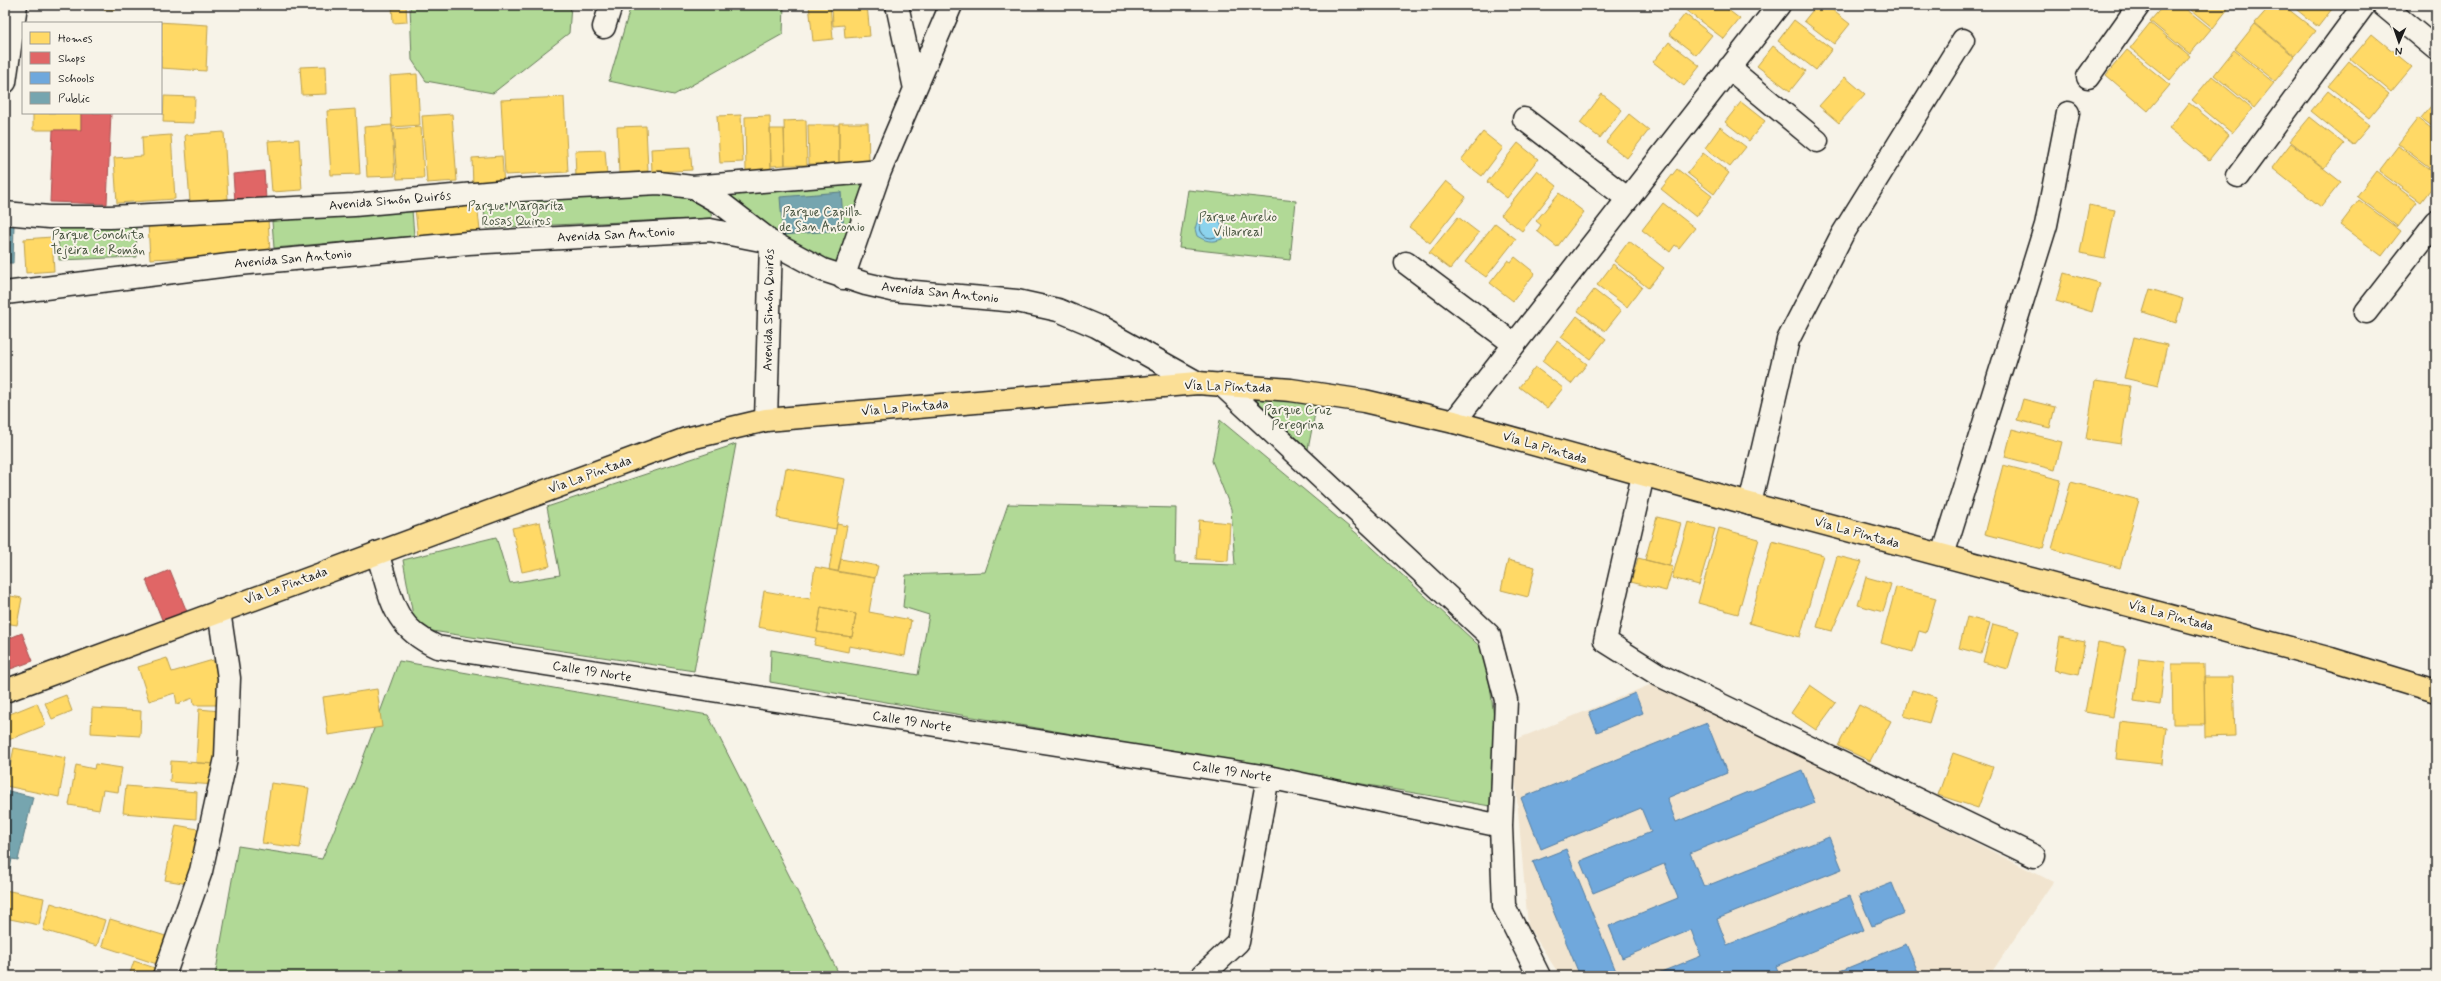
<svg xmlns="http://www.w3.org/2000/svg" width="2441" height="981" font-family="Mynerve,sans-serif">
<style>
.built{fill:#f1e4cf}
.green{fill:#b1d996;stroke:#667a59}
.water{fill:#8cd3ed;stroke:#5f8a99}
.homes{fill:#ffd966;stroke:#bba050;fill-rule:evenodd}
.shops{fill:#e06666;stroke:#a55050}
.schools{fill:#6fa8dc;stroke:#567ea2}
.public{fill:#76a5af;stroke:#5b7c83}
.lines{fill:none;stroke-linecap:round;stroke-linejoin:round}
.shore{stroke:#496570;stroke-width:1}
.minor-casing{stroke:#1c1c1c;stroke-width:25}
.major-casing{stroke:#1c1c1c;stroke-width:25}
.minor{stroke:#f7f3e8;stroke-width:22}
.major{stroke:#fbdf96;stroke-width:22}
.labels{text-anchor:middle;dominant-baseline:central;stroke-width:4;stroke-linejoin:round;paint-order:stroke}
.street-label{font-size:13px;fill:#1c1c1c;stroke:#f7f3e8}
.park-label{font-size:13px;fill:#495541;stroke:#f7f3e8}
</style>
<rect width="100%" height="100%" fill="#f7f3e8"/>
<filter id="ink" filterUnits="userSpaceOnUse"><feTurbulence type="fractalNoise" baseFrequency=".025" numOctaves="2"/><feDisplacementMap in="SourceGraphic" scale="8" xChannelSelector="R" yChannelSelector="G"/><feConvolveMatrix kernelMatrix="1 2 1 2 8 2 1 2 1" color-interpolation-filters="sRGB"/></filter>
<g filter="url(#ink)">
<path class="built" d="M1657,682L2053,882L1989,976H1560L1528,926L1512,741Z"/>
<path class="green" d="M410,5H571L569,33L493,93L426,81L412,60Z
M631,5H784L783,34L674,95L609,81Z
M873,183L840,268L774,238L713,193Z
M1188,190L1296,201L1290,260L1179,248Z
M686,193L708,202L712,218L486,228L483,201Z
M412,210L414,236L274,248L272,221Z
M136,226L137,257L59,260L58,228Z
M1251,395L1317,403L1308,449Z
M1220,420L1361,537L1486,652L1494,718L1490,806L770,682L771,650L918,675L929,615L903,607L906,575L985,572L1008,504L1176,508L1175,563L1235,565L1231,509L1212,461Z
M736,444L694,671L432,631L414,621L403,560L496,537L510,583L560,575L547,507Z
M399,661L708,715L840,976H215L238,846L322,859L355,780Z"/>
<path class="water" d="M1206,213L1216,214L1225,217L1226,228L1222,239C1212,243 1205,241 1197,236L1195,229L1199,215Z"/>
<path class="homes" d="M52,5H115V10Z
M392,5H406L407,22L393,23Z
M809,5H830L833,39L813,41Z
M832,5H867L870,36L845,38L844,25L833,26Z
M1722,5L1740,19L1724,39L1680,6Z
M1817,5H1826L1850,24L1834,44L1804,21Z
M2164,5H2181L2211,29L2190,54L2150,21Z
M2185,5H2231L2213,28Z
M2271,5H2283L2316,31L2295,56L2255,23Z
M2291,5H2335L2318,27Z
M1685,14L1712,35L1696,55L1669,34Z
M1794,20L1832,49L1816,70L1778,41Z
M158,22L208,25L206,71L161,68V23Z
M2150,23L2190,56L2170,80L2130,48Z
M2255,24L2295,57L2275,81L2235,49Z
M2372,34L2412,67L2391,92L2351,59Z
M1669,42L1700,66L1684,86L1653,62Z
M1773,46L1806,71L1790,91L1757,66Z
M2127,50L2170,85L2148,111L2106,75Z
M2234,50L2274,83L2254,108L2214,75Z
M2349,61L2389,94L2369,118L2328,86Z
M326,66L327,94L302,95L300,67Z
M417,74L420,125L392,127L390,76Z
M2212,76L2252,109L2232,133L2192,100Z
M1845,77L1865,94L1839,123L1819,106Z
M2328,91L2370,125L2353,145L2311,111Z
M1602,94L1622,110L1600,138L1580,123Z
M164,96L195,97L194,123L163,122Z
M564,97L568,172L505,175L501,100Z
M2436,100V129L2421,118Z
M1741,102L1765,121L1749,141L1725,122Z
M2189,103L2229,135L2209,160L2169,128Z
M356,109L360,174L331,175L327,111Z
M33,113H81V130H33Z
M452,114L457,181L427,183L422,116Z
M1629,114L1649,130L1627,158L1606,142Z
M741,115L743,162L720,163L717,116Z
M770,116L771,170L746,171L745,117Z
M2310,117L2344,144L2324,168L2290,141Z
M2418,118L2436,132V172L2398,144Z
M806,120L807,165H785L784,121Z
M839,123H868L869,163L839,164Z
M392,125L395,176L367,177L364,127Z
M808,125H839V164H809Z
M646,126L648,171L619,173L617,127Z
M421,127L424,178L397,179L393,129Z
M1720,127L1746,147L1730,167L1705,148Z
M770,129H784L785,165L771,166Z
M224,132L228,199L190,202L185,135Z
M1483,132L1503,148L1482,176L1461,160Z
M171,135L175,199L117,203L114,158L143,156L142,137Z
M299,139L302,190L272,192L268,141Z
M1518,143L1538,159L1507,198L1487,182Z
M2291,143L2341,182L2321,207L2272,168Z
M2398,146L2436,174V182L2421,202L2379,171Z
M690,147L692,170L652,172L651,149Z
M605,150L607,176L576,177L575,151Z
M1703,153L1729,173L1714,194L1687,173Z
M502,156L504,186L473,187L472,158Z
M1677,169L1712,196L1696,217L1661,189Z
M1537,170L1557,186L1522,231L1501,215Z
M2376,171L2417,202L2398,227L2357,196Z
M1446,181L1466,197L1430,243L1409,227Z
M1559,193L1584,212L1557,247L1537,231L1541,225L1536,221Z
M2359,200L2401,231L2382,256L2340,225Z
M477,202L480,231L418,237L415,208Z
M1663,203L1695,228L1679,248L1675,245L1670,252L1642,230Z
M2089,205L2115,210L2105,258L2080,253Z
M1458,217L1479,233L1450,269L1429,253Z
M268,218L270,254L150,259L148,223Z
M1495,223L1516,239L1486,277L1465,262Z
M52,237L54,271L26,273L24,239Z
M1629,241L1664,268L1648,288L1614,261Z
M1515,257L1535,273L1513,301L1490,283L1508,260L1511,262Z
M1613,264L1642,287L1627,307L1597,285Z
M2064,273L2100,283L2092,312L2056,301Z
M2150,289L2183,299L2176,323L2143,312Z
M1594,290L1621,311L1605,331L1578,311Z
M1577,316L1606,339L1590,359L1561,337Z
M2134,337L2167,345L2158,386L2124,378Z
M1557,341L1587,364L1571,384L1542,361Z
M1535,367L1563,388L1547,408L1519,387Z
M2095,381L2130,386L2121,444L2086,439Z
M2023,399L2055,407L2050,428L2017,420Z
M2012,429L2062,442L2055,470L2005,457Z
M2003,465L2061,480L2043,549L1985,534Z
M786,468L845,479L836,529L777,518Z
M2071,482L2139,500L2120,568L2052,549Z
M1657,517L1681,523L1669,566L1645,560Z
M1199,520L1230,523L1228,561L1196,559Z
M540,522L550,566L522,572L512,528Z
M1688,522L1715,529L1699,585L1672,578Z
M837,524L847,526L838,572L829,570Z
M1719,528L1759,539L1738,614L1698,603Z
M1772,541L1823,555L1800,637L1749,623Z
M1837,556L1862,562L1832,631L1817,627Z
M1638,558L1673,567L1666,591L1631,582Z
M841,559L878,566L875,578L838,572Z
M1508,560L1535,567L1528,597L1501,590Z
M815,567L875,578L869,612L911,620L905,656L849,646L848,652L814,645L816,638L758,627L764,591L810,599ZM821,607L856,614L852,637L817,632Z
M1866,577L1891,584L1883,612L1858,605Z
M1896,587L1936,598L1926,633L1919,631L1913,652L1881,643Z
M5,595L22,598L17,625L5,623Z
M821,607L856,614L852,637L817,632Z
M1967,617L1990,623L1981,654L1959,648Z
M1993,624L2019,631L2008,669L1983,662Z
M2060,637L2085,642L2079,675L2054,670Z
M2098,642L2126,647L2113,717L2085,712Z
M167,658L172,672L213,660L219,679L222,705H194L193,698L177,704L175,693L149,701L138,667Z
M2139,658L2165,661L2160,705L2134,701Z
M2172,664H2204L2205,724H2173Z
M2204,677H2233L2235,736L2205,737Z
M1810,685L1836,703L1816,730L1791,713Z
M377,689L382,727L328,735L323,697Z
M1912,690L1937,697L1929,723L1904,716Z
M66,695L72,711L52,719L45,703Z
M37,703L46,725L6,741L5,716Z
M1859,705L1891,721L1870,761L1838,746Z
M92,708L141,711L140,736L91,733Z
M199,709L220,711L217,764L196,763Z
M2120,722L2166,727L2162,764L2116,759Z
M14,748L66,758L59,797L6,786Z
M1953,753L1993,767L1978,808L1938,795Z
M171,761L217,764L216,785L170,782Z
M95,764L122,768L118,792L103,790L99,810L69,805L76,765L94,769Z
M271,783L309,788L300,848L262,843Z
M126,786L197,792L196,819L123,813Z
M176,825L198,829L188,884L165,880Z
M5,890L44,898L39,925L5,918Z
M51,903L105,920L97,946L43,930Z
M110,919L169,937L160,965L102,946Z
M134,961L158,969L156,976H129Z"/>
<path class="shops" d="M81,113H111L107,204L50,202L53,130H81Z
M264,171L266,199L235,202L233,174Z
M170,570L187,612L163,622L146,580Z
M22,633L33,661L5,671V640Z"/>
<path class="schools" d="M1635,693L1643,713L1597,732L1589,712Z
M1707,723L1727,773L1667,798L1676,822L1802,770L1815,803L1690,853L1704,887L1829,837L1842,869L1717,919L1727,945L1850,896L1864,930L1776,966L1780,976H1651L1701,956L1691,930L1622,958L1609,926L1678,898L1664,864L1593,893L1580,861L1651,832L1641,808L1541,849L1521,798Z
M1566,849L1618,976H1580L1533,862Z
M1892,883L1904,913L1872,926L1859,896Z
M1906,944L1919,974L1914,976H1828Z"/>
<path class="public" d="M841,192L844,230L783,235L780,197Z
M5,224H14L13,263H5Z
M5,790L33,797L18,860L12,859L8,877H5Z"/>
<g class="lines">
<path class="shore" d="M1200 227a11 11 0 1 1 22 0a11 11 0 1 1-22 0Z"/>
<defs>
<path id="minor" d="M897,5L915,89
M2383,5L2436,49
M604,27L611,5
M1729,68L1817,141
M2088,77L2139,5
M5,82L16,5
M1524,119L1628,199
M2238,176L2364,5
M692,187L880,171
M5,213L49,217H110L354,205L519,190L659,183L692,187L722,204L765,237
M1406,263L1514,344
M843,278L880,171L951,5
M5,293L229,265L468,243L710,230L771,242L823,270L866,284L892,290L1017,301L1058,310L1096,326L1198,383
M2366,312L2436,222
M1221,384L1489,635L1506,700L1501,826L1504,906L1539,976
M766,420L771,242
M1454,422L1779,5
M1643,475L1605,641L1659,675L2034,856
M1750,504L1788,340L1842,235L1963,40
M377,553C392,597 391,626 437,647L1268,777L1501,826
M1943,555L2046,225L2068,113
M164,976L201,871L226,758L229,678L219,611
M1202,976L1238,942L1268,777"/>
<path id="major" d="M5,691L686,439L766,420L1198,383L1291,390L1364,401L1454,422L1750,504L2331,659L2436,691"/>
</defs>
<use href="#minor" class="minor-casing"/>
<use href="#major" class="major-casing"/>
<use href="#minor" class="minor"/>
<use href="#major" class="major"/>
</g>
</g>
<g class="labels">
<g class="street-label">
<text transform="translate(390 201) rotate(-5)">Avenida Simón Quirós</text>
<text transform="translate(616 235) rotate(-3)">Avenida San Antonio</text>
<text transform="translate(293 259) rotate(-5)">Avenida San Antonio</text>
<text transform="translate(940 293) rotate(6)">Avenida San Antonio</text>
<text transform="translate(769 310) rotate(-89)">Avenida Simón Quirós</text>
<text transform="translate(1228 387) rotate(2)">Vía La Pintada</text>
<text transform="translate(905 408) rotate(-5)">Vía La Pintada</text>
<text transform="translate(1545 448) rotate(16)">Vía La Pintada</text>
<text transform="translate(590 475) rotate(-20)">Vía La Pintada</text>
<text transform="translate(1857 533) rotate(15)">Vía La Pintada</text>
<text transform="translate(286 586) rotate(-20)">Vía La Pintada</text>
<text transform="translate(2171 616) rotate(15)">Vía La Pintada</text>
<text transform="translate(592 672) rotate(9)">Calle 19 Norte</text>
<text transform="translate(912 722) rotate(9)">Calle 19 Norte</text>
<text transform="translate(1232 772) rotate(9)">Calle 19 Norte</text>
</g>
<g class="park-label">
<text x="516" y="206">Parque Margarita<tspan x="516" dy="15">Rosas Quiros</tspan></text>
<text x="822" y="212">Parque Capilla<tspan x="822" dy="15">de San Antonio</tspan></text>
<text x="1238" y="217">Parque Aurelio<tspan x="1238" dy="15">Villarreal</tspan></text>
<text x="98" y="235">Parque Conchita<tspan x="98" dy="15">Tejeira de Román</tspan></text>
<text x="1298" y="410">Parque Cruz<tspan x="1298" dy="15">Peregrina</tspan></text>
</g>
</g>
<rect width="2441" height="981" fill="none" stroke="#f7f3e8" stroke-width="20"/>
<rect x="10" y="10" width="2421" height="961" fill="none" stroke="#1c1c1c" stroke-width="1.5" filter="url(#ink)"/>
<rect x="22" y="22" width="140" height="92" fill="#f7f3e8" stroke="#9f9d96"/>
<rect x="30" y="32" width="20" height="12" fill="#ffd966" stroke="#9f9d96"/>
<text x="58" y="42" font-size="12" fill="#1c1c1c">Homes</text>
<rect x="30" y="52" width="20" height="12" fill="#e06666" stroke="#9f9d96"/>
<text x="58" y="62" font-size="12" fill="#1c1c1c">Shops</text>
<rect x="30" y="72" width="20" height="12" fill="#6fa8dc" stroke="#9f9d96"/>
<text x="58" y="82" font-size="12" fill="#1c1c1c">Schools</text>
<rect x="30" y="92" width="20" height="12" fill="#76a5af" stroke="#9f9d96"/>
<text x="58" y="102" font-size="12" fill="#1c1c1c">Public</text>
<g transform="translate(2399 42) rotate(182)" stroke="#f7f3e8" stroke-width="3" paint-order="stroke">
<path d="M0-3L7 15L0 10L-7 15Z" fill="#1c1c1c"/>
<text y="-6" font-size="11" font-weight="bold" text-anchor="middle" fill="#1c1c1c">N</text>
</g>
</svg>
